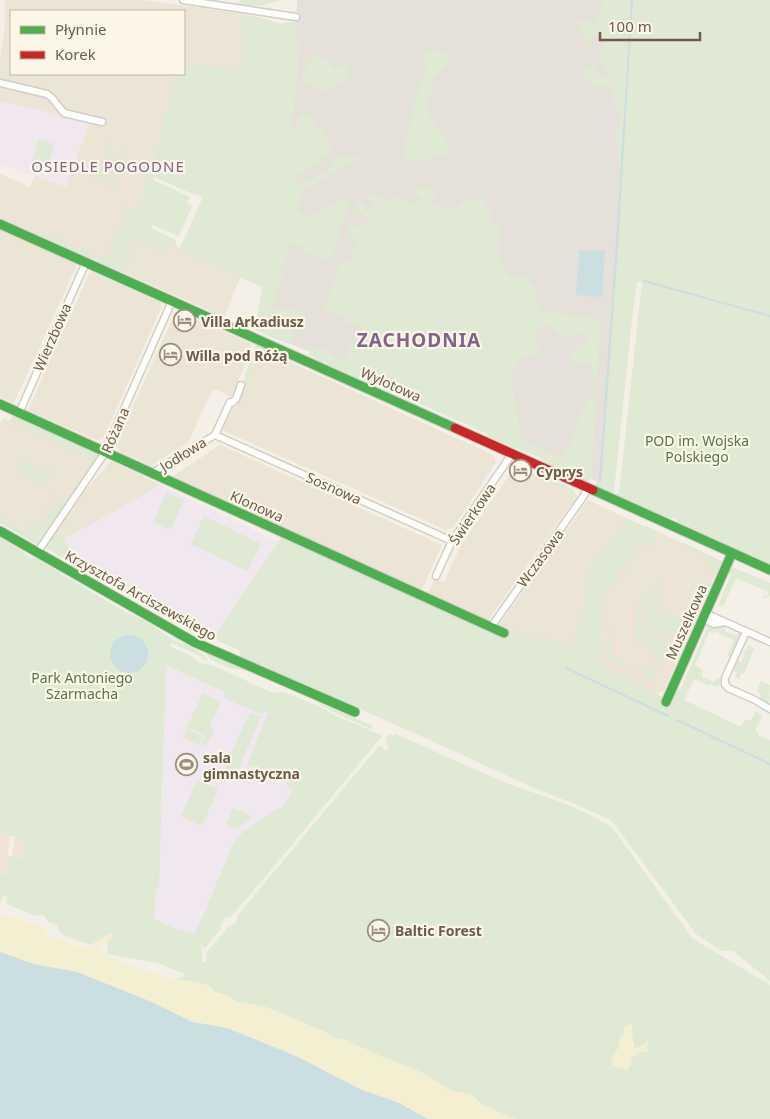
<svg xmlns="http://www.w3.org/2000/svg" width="770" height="1119" font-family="'Noto Sans',sans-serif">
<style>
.residential{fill:#ece4d5}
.commercial{fill:#f1e3d8}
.industrial{fill:#e5e0d9}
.education{fill:#f1e7ef}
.green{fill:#dfe9d3;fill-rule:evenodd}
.sand{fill:#f5efd2}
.water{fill:#cbdee1}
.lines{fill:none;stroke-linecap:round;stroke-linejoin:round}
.stream{stroke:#cbdee1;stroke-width:2}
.street-casing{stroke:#d3cdc6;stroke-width:9}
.fast-casing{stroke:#d1ccc3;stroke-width:11}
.jam-casing{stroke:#d1ccc3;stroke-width:11}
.street{stroke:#fdfdfb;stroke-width:6}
.fast{stroke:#4caf50;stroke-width:9}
.jam{stroke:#c62828;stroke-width:9}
.labels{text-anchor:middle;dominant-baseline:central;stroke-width:4.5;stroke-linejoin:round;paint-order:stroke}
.poi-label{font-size:14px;font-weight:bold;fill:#6d5b4c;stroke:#fcf6e7;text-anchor:start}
.street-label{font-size:14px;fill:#6d5b4c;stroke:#fcf6e7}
.park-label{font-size:14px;fill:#517848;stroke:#fcf6e7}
.neighbourhood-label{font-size:15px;letter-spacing:1px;fill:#81648a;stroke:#fcf6e7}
.district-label{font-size:19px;font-weight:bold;letter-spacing:1px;fill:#81648a;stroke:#fcf6e7}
</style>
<rect width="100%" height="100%" fill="#f4f0e7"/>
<path class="residential" d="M5,0H143L236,13L241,18L243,73L184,63V11H11V74H177L134,224L176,244L180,250L240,277L224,317L0,218V174L30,187L35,176L66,187L89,122L0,101V58L5,25Z
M0,229L59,256L76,264V267L15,401L12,403L0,397Z
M92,272L160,302L162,306L103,439L96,440L28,410L89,274Z
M179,312L252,344L243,370L231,397L217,390H212L189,441L151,466L118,450L115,446L175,313Z
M257,347L493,455L496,462L453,528L446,530L222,430L233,407L237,408L239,399L241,393L245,390Z
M3,418L87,457L91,466L37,538L29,539L0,522V424Z
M220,445L442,545L422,590L170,478Z
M111,461L161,485L65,539L59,527L77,500Z
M523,469L546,479L545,481L573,494V501L488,620L428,593L435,578L444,582L461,545L513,470Z
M588,500L626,518L587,572L585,602L570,648L543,635L537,643L499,625Z
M646,526L716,559L719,567L664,691L656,694L593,666L603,578L638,528Z"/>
<path class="commercial" d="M0,834L10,836L6,875L0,874Z
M15,837L25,838L23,859L12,857Z"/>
<path class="industrial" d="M297,0H651L614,489L311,352L264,334L296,23Z"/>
<path class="education" d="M0,101L90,122L66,187L0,164Z
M161,485L278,542L213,638L186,619L179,612L172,618L73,555L65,539Z
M166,665L345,746L200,916L208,922L199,938L154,919L156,887H159V838L163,788L162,752Z"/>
<path class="green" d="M240,0H280L260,6L239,5Z
M604,0H770V566L678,525L677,519L672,517L671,519L662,515L661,517L617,496V493H619L642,282H637L633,311L614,491L611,495L596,488V480L602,483L624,170L618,160L616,131L622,113L616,109L612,86L596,87L580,72L593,64L602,78L607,75L598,58L606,40L596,34L592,37L591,47L577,23L589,19L593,25L597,23L600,9Z
M236,13L263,18L280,24L296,21L294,38L300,44L292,127L297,124L300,115L307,113L315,120L314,128L322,130L331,147L330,153L298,175L296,182L300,185L329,169L334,159L340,156L359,155V159L304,189L298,211L308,216L346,197L349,202L331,260C320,261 310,254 300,250L301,245L291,243L285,263L281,266L280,272L284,274L280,282L273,308L282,311L284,306L297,311L303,315L302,320L293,324L295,330L290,343L255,330L262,287L180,250L179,248L181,246L203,197L198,195L197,196L154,177L153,180L190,197L187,203L192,206L179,236L152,225L151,228L176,240L175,244L168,241L167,244L170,245L163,249L160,248L159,250L133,238L127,251L130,255L120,271L99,262L103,256L113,257L116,248L112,246L109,249L116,232L123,225L122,219L125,221L127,216L124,214L126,209L122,208V206L138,211L177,74H184V63L243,72L241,18Z
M433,49L447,53L450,64L434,77L427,112L449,145L447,156L435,154L429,162L403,158L413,105L426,67L422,54Z
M314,55L325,58L334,69L345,64L351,71L348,80L337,83L328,93C318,86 308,85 300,77Z
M38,139L54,144L47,170L31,166Z
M110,142L112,143L109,153L110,165L100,183V181H95Z
M123,146H126L114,188L109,187C112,180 111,170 113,165C116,158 121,154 123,146Z
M416,187L435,188L432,205L453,209L463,200H484L490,212V219L500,228L501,239L496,248L509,277H527L537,288L538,310L600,320L597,378L593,376L591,365L573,363L568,354L588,339L586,332L570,336H559L550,326L535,328L540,356L523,357L511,373L521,439L562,457L573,440L578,418L588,400L596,394L592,478L588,482L546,463L539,457L487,437V434L359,376L358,378L331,366L327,365V363L323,361L322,363L309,354L313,345L331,353L337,359H345L352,341L362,338V331L359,326L344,322L346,316L325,309L339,263L350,262L356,239L349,233L350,225L359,227L370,221L366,215L355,210L358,202L365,204V209L370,211L373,201L367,199V196L375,193L387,201L396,198L399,194L408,203L418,204L421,198L411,192Z
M43,233H47L95,255L92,254L91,257L95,259H90L41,236Z
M256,344L267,349V351L257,347L245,390L241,393L242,385Z
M13,415L99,455L100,456L91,471L88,469L91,466L87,457L11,422L10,420Z
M24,456L22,462L50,475L53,470L45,486H42L19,472L18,469Z
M88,470L90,472L38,545L0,523V515L4,516L2,520L23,532L26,528L28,529L32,523L43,522L48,513L47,508L51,510L58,499L52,494L64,502Z
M542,475L572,489L579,498L573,507L570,505L573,501V494L545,481L546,479L542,477Z
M167,492L184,501L170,530L153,522Z
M204,516L261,544L247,571L191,544Z
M626,518L662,534L657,533L653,543L647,547L644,545L639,549L630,543L628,546L633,551L637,549L628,558L631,562L627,561L624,565L627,568L625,571L621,568L615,574L618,579L609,588L607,584H605V589L603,591L599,644L601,645L599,647H600L602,657L599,656L598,661L601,663L600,667L626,679L629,675V681L637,685L641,681L648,690L670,701L676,689L680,690L709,624L717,627L725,625V631L736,636L739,632L741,635L730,657L727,656L734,640L714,631L713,633L709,632L695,665L703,670L702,677L714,682L717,678L721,680L719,686L717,687L710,684L709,686L694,679L684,700L741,727L745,719L751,721L757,708L756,712L763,715L765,711L755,731L759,733L758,735L770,740V981L733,951H722L696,934L612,821C584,806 554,797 525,784C431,740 336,698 241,657L239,650L202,634L204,632L213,638L281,538L494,632L499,625L537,642L543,635L570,648L585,602L587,572Z
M59,528L73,555L108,578L104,580L46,548L49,543L47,541L56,529L58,530Z
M0,538L25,552L24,554L31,559L34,557L61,573L62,576H65L120,609L147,622L175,641L188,645L202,653L208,660L201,659L202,657L171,643L170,646L191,656L200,663L212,665L273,693C275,693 278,692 280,692C287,692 328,709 332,714L381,735L382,737L378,741L256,888L251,885L255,889L230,918L226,917L220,926L221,929L204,949L199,938C203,948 201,953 203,962H206L207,952L230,925L234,924L237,921V916L378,747L382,746L385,750L389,748L386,742L387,737L390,734L394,736L395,734C433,750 470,768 507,783C538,795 591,809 615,831L692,938L770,985V1119H515L483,1105L470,1094L452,1092L423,1073L387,1060L364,1048L336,1039L323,1031L276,1011L263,1006L236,1002L231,997L215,992L212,988L196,982L175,979L183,977L185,974L157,963L108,954L107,942L113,937L111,933L91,945L61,934L57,925L48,922L46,917L41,915L35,916L7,904L6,901L7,896L4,895L0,903V874L6,875L8,856L23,859L25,839L0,834ZM166,665L225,692L224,698L262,714L264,710L268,712L247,765L269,774H277L293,791L283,807L274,810L257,822L244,831L234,842L195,934L177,929L154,919L156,888H159Z
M684,543L724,562L719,573L715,574L710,572L713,569L704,556L702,557L700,553L682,545Z
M730,566L770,583V596L766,598L762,597L763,595L767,596L769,592L736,578L723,607L718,605L731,575L727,573Z
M111,580L172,618L171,619L111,584Z
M658,582L661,587L660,593C657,595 653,597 650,600C637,610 643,621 643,634L640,638L635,640L637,605Z
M692,587L696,588V591C689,607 684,630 666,636L664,634L662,635L648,615L647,606L664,593L656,611L682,622L696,591Z
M645,613L650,623L661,636L660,638H645C647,629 641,621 645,613Z
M610,630L612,655L624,662L623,664L628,666L627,668L608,658L606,644H608L609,639L606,638L609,637V632L607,631Z
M175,635L255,673L256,674L249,671L229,668L210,659L204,651L176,639L172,637Z
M653,639L665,641L669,652L663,663L655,660L658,654L654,650L636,643Z
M749,645L754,649L744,674L742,673L739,679L735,677L737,672L732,670L737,661L741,662L745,653L741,651V650L746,651Z
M633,666L645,672L646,670L650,672L652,666L660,670V671L656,670L652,678L656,681L650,682L645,677V674L640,672L639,674V671L633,669L631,670Z
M761,681L770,685L769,706L767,705V702H766L765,704L760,700L761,694L757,691Z
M203,693L221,702L209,727L215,730L207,746L201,743L205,736L187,727Z
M314,701L371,725L373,730L333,712L329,709Z
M250,712L261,717L238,770L235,768L231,776L223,772Z
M187,729L203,737L199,745L183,737Z
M197,780L218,789L202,826L181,816Z
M233,808L250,815L251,819L237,828L226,824Z"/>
<path class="sand" d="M3,914L13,919L17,917L45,929L48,935L89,951L99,939L104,938L111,933L113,937L104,944L99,951L104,952L106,956L139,969L178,980L196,982L205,984L212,988L215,992L231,997L236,1002L263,1006L323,1031L336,1039C346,1036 351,1043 359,1047L423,1073L452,1091L470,1094L483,1105L515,1119H428L399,1103L360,1089L296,1056L227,1028L193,1022L147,1000L77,972L34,964L0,952V918Z
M631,1024L633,1025C630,1034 635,1040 634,1048L644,1045L647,1041L648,1043L646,1047L648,1050L647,1052L641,1051L631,1059C632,1065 630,1068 626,1070L621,1068L619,1069L616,1066L613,1067L611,1061L620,1044L619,1039L624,1034L623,1031L626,1026Z"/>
<path class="water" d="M579,250L605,251L602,297L576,295Z
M110 654a19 19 0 1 1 38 0a19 19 0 1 1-38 0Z
M0,952L34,964L77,972L147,1000L193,1022L227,1028L296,1056L360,1089L399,1103L428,1119H0Z"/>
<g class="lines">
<path class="stream" d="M644,281L770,316
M600,481L616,258L632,0
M566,668L668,716
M677,720L770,764"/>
<defs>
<path id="street" d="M183,0L296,17
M0,83L47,94L52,98L64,113L102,122
M19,413L86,262
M215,435L452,541
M152,473L215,435L230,402L232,403L236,399L241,385
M39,550L104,454L172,301
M436,576L452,541L512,454
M705,613L770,642
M703,619L714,624L725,622
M491,627L583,497L588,488
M746,632L725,678V684L728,688L755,700L770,709"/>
<path id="fast" d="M0,224L455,428
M0,404L504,633
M593,490L770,570
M0,531L194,642L355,712
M666,702L732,553"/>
<path id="jam" d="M455,428L593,490"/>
</defs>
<use href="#street" class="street-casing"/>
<use href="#fast" class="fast-casing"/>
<use href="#jam" class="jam-casing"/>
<use href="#street" class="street"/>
<use href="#fast" class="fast"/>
<use href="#jam" class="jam"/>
</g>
<defs>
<symbol id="hotel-ring" viewBox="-11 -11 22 22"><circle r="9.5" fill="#fcf6e7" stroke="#9c8f82" stroke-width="1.5"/><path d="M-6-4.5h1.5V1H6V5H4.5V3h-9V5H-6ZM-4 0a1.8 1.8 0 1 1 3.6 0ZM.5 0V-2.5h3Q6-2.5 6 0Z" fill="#9c8f82"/></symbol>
<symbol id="stadium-ring" viewBox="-11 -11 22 22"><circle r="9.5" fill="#fcf6e7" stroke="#9c8f82" stroke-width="1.5"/><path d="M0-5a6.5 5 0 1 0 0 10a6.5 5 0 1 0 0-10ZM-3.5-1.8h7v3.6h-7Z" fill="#9c8f82"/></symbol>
</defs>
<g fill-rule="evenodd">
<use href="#hotel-ring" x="172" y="308" width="25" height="25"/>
<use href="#hotel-ring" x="158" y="342" width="25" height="25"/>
<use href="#hotel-ring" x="508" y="458" width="25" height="25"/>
<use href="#stadium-ring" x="174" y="752" width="25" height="25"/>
<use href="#hotel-ring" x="366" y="918" width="25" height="25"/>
</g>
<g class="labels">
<g class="poi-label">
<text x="201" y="321">Villa Arkadiusz</text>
<text x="186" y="355">Willa pod Różą</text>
<text x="536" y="471">Cyprys</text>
<text x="203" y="757">sala<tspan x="203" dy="16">gimnastyczna</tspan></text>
<text x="395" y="930">Baltic Forest</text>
</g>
<g class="street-label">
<text transform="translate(52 337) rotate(-66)">Wierzbowa</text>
<text transform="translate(391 384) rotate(24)">Wylotowa</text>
<text transform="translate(115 430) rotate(-66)">Różana</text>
<text transform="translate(183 454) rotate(-32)">Jodłowa</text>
<text transform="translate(334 488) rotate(24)">Sosnowa</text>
<text transform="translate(257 506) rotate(24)">Klonowa</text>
<text transform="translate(472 514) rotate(-56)">Świerkowa</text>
<text transform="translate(540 558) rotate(-54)">Wczasowa</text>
<text transform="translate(141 595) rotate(29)">Krzysztofa Arciszewskiego</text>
<text transform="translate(686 622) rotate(-66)">Muszelkowa</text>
</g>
<g class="park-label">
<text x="697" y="440">POD im. Wojska<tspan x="697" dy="16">Polskiego</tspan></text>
<text x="82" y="677">Park Antoniego<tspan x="82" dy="16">Szarmacha</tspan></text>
</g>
<g class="neighbourhood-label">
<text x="108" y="166">OSIEDLE POGODNE</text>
</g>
<g class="district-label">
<text x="419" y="340">ZACHODNIA</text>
</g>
</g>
<rect x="10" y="10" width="175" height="65" fill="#fcf6e7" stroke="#c3b8a9"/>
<rect x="20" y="26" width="25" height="8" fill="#4caf50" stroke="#c3b8a9"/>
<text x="55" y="35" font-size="15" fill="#6d5b4c">Płynnie</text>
<rect x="20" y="51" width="25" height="8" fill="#c62828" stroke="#c3b8a9"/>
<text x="55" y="60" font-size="15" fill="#6d5b4c">Korek</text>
<path d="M600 32v8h100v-8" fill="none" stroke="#6d5b4c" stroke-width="2.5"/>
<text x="608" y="32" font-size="15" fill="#6d5b4c" stroke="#fcf6e7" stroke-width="4" paint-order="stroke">100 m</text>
</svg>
